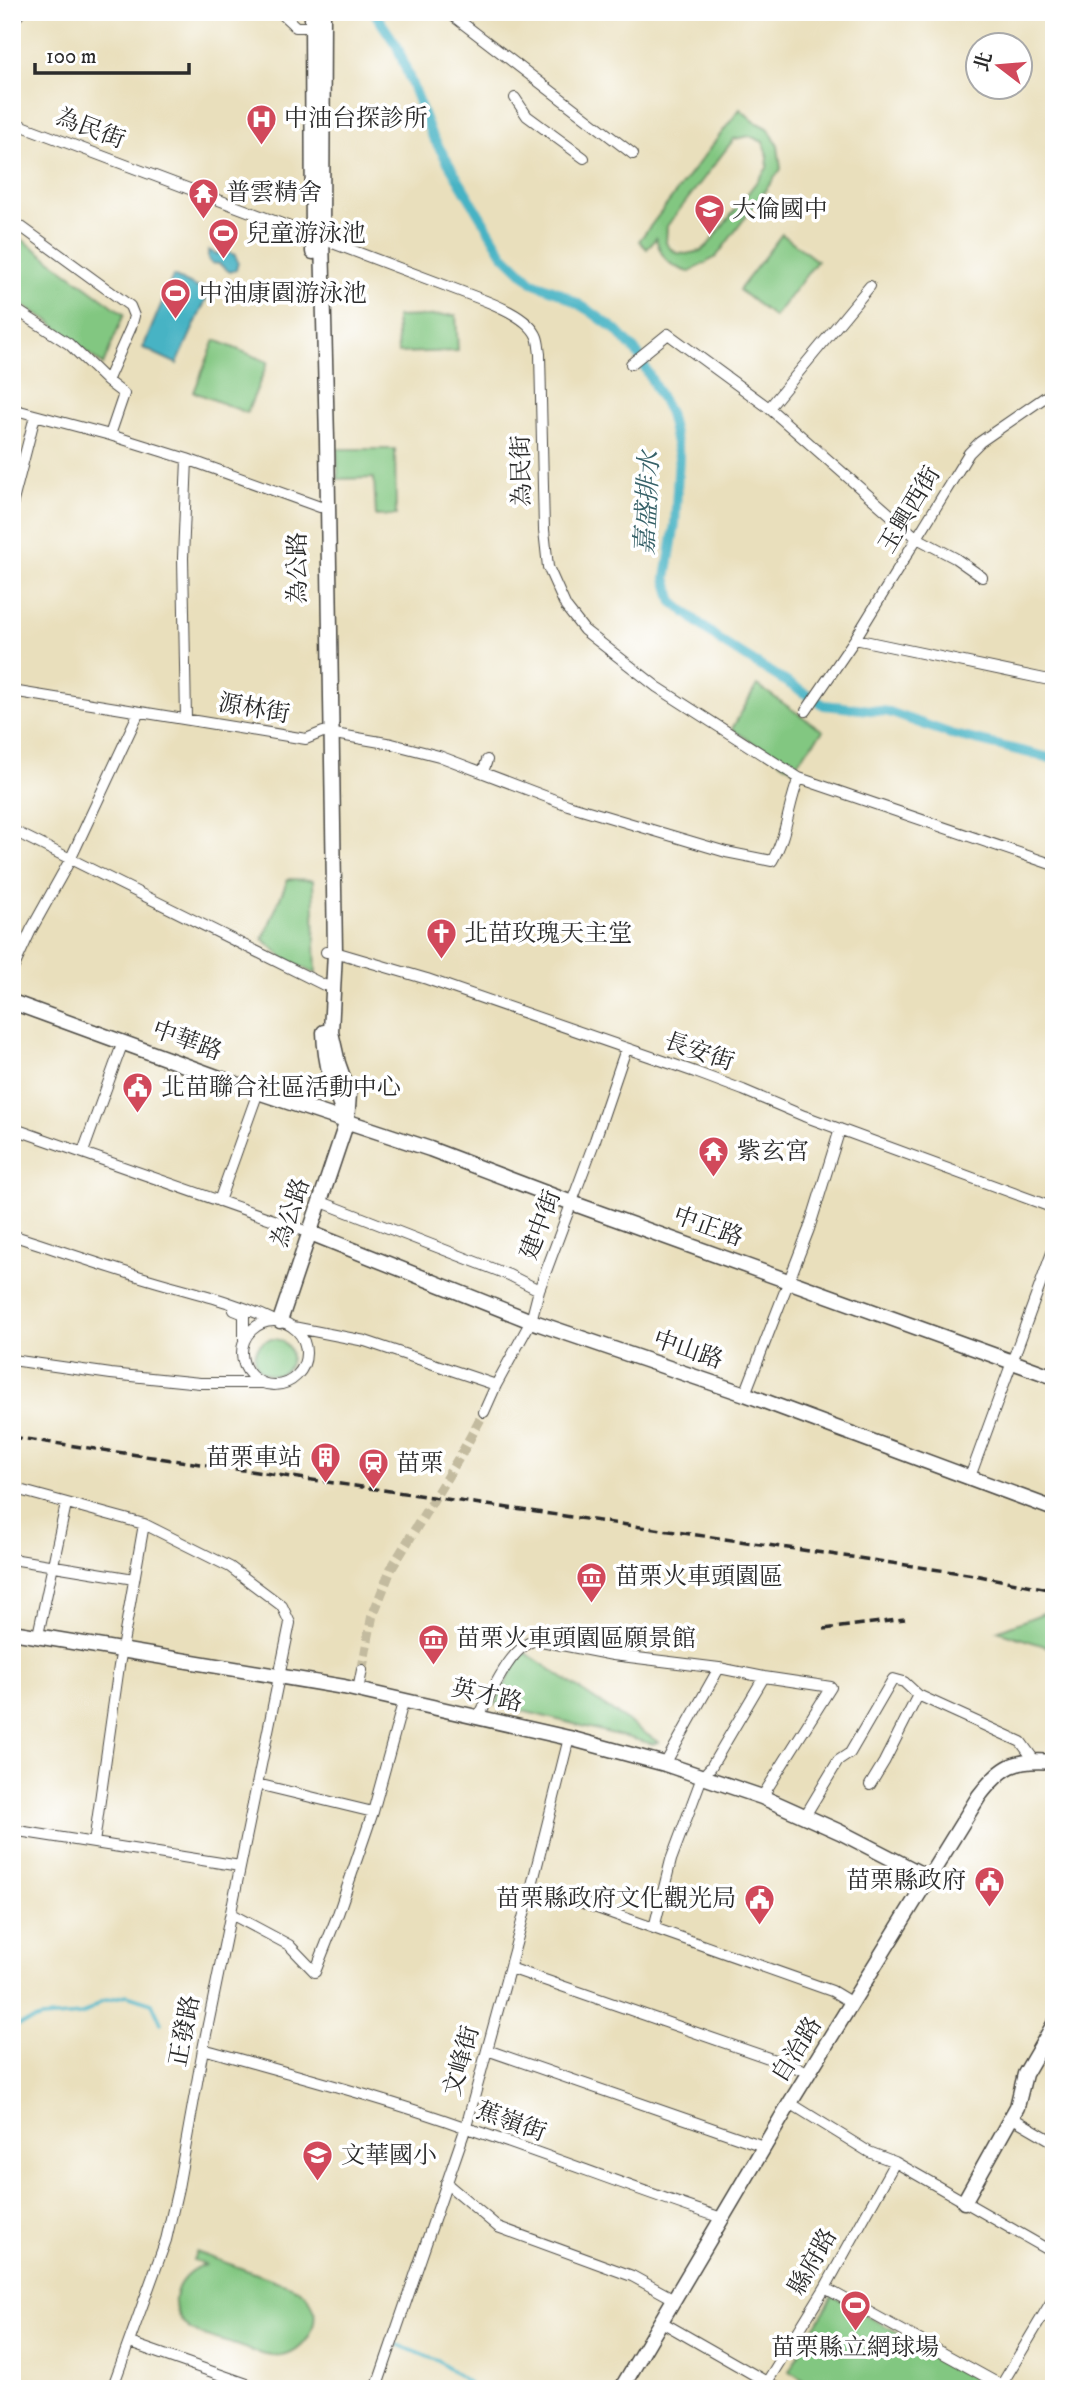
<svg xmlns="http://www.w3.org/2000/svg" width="1066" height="2401" font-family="'IM FELL DW Pica','Noto Serif TC',serif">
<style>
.green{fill:#82c781;stroke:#567956;stroke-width:2;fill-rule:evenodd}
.water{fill:#47b3c4;stroke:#396f78;stroke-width:2}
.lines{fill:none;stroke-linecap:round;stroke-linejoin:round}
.stream{stroke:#47b3c4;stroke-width:3.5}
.canal{stroke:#47b3c4;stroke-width:10}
.street-tunnel{stroke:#c3bb9f;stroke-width:10;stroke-dasharray:10 5;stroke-linecap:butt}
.street-casing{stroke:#484641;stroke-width:12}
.secondary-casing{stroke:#484641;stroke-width:17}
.primary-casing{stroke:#484641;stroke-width:18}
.street{stroke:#fff;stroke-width:10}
.secondary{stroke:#fff;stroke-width:14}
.primary{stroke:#fff;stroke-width:16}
.rail{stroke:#2b2b2b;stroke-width:3.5;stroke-dasharray:10 5;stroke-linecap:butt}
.labels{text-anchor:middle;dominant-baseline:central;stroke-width:7;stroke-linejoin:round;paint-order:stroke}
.poi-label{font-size:24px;fill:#2b2b2b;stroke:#fff;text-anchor:start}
.street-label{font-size:24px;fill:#2b2b2b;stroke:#fff}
.water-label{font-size:26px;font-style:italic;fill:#366168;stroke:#fff}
</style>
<rect width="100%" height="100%" fill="#fff"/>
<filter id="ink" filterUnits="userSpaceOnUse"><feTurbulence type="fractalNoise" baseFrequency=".0143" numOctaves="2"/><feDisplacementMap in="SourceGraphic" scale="14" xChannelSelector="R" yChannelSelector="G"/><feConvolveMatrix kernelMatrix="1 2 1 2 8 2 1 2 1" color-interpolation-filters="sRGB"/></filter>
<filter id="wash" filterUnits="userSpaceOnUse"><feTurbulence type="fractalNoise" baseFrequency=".00686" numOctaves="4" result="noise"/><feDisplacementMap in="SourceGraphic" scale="28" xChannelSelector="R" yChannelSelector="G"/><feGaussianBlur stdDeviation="1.57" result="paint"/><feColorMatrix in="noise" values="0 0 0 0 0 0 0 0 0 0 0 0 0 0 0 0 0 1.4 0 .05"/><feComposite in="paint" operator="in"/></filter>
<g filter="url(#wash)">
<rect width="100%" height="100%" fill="#e9dfbc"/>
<path class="green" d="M740,109L755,122L769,129L778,146L781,169L716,257L689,272C669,266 661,258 656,238L647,249L639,241ZM750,136L763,142L768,158L767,168L708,245L701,251L686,254L677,253L670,248L666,243L667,226L734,139Z
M12,232L124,314L103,365L48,320L12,299Z
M782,234L817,261L774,317L739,290Z
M456,315L458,351L398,353L396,317Z
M215,340L268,362L247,413L194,392Z
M337,449H395L396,515L376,516L374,478L338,479Z
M757,685L823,731L792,769L732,729Z
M288,879L313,880L316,974L286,960L263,939Z
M255 1357a18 18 0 1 1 36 0a18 18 0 1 1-36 0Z
M1046,1612H1054V1649L997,1631Z
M526,1653L658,1742L653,1744L495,1704L520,1655Z
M196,2252C221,2261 246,2270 271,2279C280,2283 293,2285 301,2291C328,2309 311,2351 282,2356C268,2358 254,2351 241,2347C229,2342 195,2335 187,2327C163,2303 178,2274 205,2265L193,2260Z
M833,2296L988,2384L986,2389H817L789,2371Z"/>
<path class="water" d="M208,250L217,254L222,250L235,255L238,262L236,270L230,272L219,264L211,263L208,259Z
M173,276L209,293L177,364L143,348Z"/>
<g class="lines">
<path class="stream" d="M12,2024L16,2026L41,2018L82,2015L102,2001L127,1995L152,2003L161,2023
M398,2345L438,2361L469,2383"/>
<path class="canal" d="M374,12L397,46L431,134L503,254L532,282L558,292L590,311L616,330L638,354L669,413L679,456L675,524L666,578L673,602L723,643L824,705L889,712L951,734L1054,759"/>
</g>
</g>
<g filter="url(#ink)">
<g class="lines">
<path class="street-tunnel" d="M362,1670L372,1617L391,1569L463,1451L484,1412"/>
<defs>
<path id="street" d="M280,12L296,27H316
M448,12L633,154
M515,98L527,116L584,158
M12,122L473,296C492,303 529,317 537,337C539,342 539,349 540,354L544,530L548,567L566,607L584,630L657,687L799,778L1054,865
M12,151L17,123
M12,220L130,306L134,316L131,327L107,381
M12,307L69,344L107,381L124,394L110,435
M631,364L668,334L769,408L917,538L955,558L982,577
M769,408L870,286
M12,409L110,435L187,459L320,507L327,506
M12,505L35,416
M855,639L1054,681
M12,691L306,739L323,732L392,744L439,756L568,805L726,852L772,861C787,836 788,805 799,778
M806,711L855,639L969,453L980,442L1054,391
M186,719L183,558L187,459
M483,772L487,760
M12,830L324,985L332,986
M326,952H335L427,979L695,1072L743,1090L804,1116L1054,1208
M12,971L31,930L70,860L139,712
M12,1128L308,1232
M83,1152L123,1042
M219,1201L258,1092
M319,1201L509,1275L539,1290
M12,1235C55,1249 98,1264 141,1277C186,1291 232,1300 275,1321
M234,1310L244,1314V1340
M242 1353a32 32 0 1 1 64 0a32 32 0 1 1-64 0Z
M293,1327L365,1341L496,1385
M12,1360L111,1374L200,1383H261
M745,1394L809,1229L840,1129
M484,1412L496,1385L531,1321L539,1290L595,1140L626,1049
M970,1477L1054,1247
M12,1488L144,1524L230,1567L282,1606L290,1623L203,2049L178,2188L166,2240L112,2389
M12,1559L134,1579
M38,1635L66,1504
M358,1690L362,1670
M478,1718C490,1696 510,1646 536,1640L613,1655L719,1668L764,1677L831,1687L762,1797
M665,1764L719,1668
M257,1784L373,1812
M870,1785L884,1762L918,1695
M805,1816L838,1761L850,1753L893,1679L904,1682L918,1695L1021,1742L1034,1760
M12,1830L240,1866
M94,1843L119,1666L144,1524
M532,1885L832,1991L852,2003
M231,1914L289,1945L315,1972L338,1914L373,1812L404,1699
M654,1928L671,1860L702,1777L711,1767L764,1677
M510,1968L809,2072
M203,2049C291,2074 381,2097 467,2128C553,2157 637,2190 722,2218
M487,2050L766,2147
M790,2103L869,2152L895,2162L1054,2253
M1011,2117L1054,2142
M446,2183L498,2227L632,2276L674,2299
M825,2288L1008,2389
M660,2321L779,2389
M130,2343L261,2389
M767,2382L825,2288L895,2162
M376,2389L466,2127L532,1885L569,1738
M999,2389L1054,2297"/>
<path id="secondary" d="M312,12L313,252
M12,1002L258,1092L430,1149L572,1203L1054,1377
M324,1032C325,1064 333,1090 346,1119
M308,1232L531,1321L745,1394L1054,1509
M280,1321L347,1121L349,1094L338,1063L331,1032L335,952L327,440L322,238L323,12
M12,1632L344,1687L569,1738L665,1764L762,1797L840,1832L929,1878
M964,2202L1017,2107L1025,2074L1054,2024
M621,2389L790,2103L979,1796C1002,1766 1015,1758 1054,1762"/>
<path id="primary" d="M12,17L17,12"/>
</defs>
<use href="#street" class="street-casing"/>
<use href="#secondary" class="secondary-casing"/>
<use href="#primary" class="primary-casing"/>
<use href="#street" class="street"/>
<use href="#secondary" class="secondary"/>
<use href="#primary" class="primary"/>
<path class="rail" d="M12,1437L851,1557L974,1575L1054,1590
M824,1629L905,1619"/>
</g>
</g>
<defs>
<symbol id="hospital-pin" viewBox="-11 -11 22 30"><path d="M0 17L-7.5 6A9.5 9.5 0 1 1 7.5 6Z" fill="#d1495b" stroke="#fff"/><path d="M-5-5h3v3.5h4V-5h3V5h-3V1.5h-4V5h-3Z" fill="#fff"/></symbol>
<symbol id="temple-pin" viewBox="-11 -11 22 30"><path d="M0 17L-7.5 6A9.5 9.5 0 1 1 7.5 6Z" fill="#d1495b" stroke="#fff"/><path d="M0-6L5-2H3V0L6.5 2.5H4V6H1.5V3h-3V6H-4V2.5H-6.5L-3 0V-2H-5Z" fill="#fff"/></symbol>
<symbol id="school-pin" viewBox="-11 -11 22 30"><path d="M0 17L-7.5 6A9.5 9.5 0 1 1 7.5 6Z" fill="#d1495b" stroke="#fff"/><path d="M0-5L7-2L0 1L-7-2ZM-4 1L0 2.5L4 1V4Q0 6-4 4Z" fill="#fff"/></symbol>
<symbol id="stadium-pin" viewBox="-11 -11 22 30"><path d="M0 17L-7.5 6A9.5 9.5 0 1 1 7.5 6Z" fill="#d1495b" stroke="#fff"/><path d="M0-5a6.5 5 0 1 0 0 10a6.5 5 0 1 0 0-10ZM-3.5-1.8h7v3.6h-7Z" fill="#fff"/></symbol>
<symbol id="church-pin" viewBox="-11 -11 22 30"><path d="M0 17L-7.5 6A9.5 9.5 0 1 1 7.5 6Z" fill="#d1495b" stroke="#fff"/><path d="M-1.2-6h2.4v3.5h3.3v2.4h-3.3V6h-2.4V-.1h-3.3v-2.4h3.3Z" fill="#fff"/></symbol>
<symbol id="civic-pin" viewBox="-11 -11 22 30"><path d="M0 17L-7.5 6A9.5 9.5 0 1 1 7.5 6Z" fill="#d1495b" stroke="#fff"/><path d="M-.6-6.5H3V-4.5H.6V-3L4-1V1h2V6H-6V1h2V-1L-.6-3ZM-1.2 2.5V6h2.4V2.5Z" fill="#fff"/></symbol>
<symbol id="building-pin" viewBox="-11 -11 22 30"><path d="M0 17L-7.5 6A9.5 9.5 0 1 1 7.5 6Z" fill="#d1495b" stroke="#fff"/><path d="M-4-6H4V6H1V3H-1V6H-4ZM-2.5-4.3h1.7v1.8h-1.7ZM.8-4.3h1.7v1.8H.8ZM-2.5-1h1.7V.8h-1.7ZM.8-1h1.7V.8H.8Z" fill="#fff"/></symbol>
<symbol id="station-pin" viewBox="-11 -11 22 30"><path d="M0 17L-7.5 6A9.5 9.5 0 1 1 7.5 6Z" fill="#d1495b" stroke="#fff"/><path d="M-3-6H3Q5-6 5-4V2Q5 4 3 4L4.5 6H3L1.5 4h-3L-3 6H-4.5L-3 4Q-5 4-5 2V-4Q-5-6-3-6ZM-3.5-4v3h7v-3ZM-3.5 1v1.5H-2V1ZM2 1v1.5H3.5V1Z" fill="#fff"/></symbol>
<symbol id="museum-pin" viewBox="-11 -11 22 30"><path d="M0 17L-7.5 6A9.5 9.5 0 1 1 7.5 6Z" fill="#d1495b" stroke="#fff"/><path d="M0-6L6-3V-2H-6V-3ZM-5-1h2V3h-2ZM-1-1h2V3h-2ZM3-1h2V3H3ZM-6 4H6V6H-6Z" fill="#fff"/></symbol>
</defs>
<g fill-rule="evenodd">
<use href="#hospital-pin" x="244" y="102" width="35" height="47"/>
<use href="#temple-pin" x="186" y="176" width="35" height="47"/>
<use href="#school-pin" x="692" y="192" width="35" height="47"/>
<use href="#stadium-pin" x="206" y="216" width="35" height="47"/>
<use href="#stadium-pin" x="158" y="276" width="35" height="47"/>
<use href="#church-pin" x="424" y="916" width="35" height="47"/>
<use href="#civic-pin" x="120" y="1070" width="35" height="47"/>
<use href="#temple-pin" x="696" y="1134" width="35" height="47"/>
<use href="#building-pin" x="308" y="1440" width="35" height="47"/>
<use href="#station-pin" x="356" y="1446" width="35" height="47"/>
<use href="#museum-pin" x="574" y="1560" width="35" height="47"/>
<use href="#museum-pin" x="416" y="1622" width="35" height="47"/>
<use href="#civic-pin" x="972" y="1864" width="35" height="47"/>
<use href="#civic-pin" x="742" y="1882" width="35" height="47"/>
<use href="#school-pin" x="300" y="2138" width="35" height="47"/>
<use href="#stadium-pin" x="838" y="2288" width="35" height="47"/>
</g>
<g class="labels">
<g class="poi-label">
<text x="284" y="119">中油台探診所</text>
<text x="226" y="193">普雲精舍</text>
<text x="732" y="210">大倫國中</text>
<text x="246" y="234">兒童游泳池</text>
<text x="199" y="294">中油康園游泳池</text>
<text x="464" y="934">北苗玫瑰天主堂</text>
<text x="161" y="1088">北苗聯合社區活動中心</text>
<text x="737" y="1152">紫玄宮</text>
<text x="302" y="1458" text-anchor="end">苗栗車站</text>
<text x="396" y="1464">苗栗</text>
<text x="615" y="1577">苗栗火車頭園區</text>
<text x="456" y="1639">苗栗火車頭園區願景館</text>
<text x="966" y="1881" text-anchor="end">苗栗縣政府</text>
<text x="736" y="1899" text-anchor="end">苗栗縣政府文化觀光局</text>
<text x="341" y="2156">文華國小</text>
<text x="855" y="2348" text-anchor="middle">苗栗縣立網球場</text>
</g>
<g class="street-label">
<text transform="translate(90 129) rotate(21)">為民街</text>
<text transform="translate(522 471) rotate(-91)">為民街</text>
<text transform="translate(910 510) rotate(-59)">玉興西街</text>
<text transform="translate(298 568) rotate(-90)">為公路</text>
<text transform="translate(254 709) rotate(10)">源林街</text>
<text transform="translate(187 1041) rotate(20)">中華路</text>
<text transform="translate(699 1052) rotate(19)">長安街</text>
<text transform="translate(291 1213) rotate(-71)">為公路</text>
<text transform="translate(541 1225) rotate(-69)">建中街</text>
<text transform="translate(708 1227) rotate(20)">中正路</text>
<text transform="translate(688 1350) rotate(19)">中山路</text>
<text transform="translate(487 1696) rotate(13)">英才路</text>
<text transform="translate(185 2031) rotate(-79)">正發路</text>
<text transform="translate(797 2050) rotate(-58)">自治路</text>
<text transform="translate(462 2061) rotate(-74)">文峰街</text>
<text transform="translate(511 2122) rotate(20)">蕉嶺街</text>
<text transform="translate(813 2262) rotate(-60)">縣府路</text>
</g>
<g class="water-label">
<text transform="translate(648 503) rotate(-87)">嘉盛排水</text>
</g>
</g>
<rect width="1066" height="2401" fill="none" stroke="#fff" stroke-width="42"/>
<g transform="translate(999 66) rotate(286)"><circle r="33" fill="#ffffff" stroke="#aaaaaa" stroke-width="2"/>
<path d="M0-5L12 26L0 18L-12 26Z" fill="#d1495b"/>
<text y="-10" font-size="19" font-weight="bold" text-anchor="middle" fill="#2b2b2b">北</text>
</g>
<path d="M35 63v10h154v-10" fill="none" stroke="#2b2b2b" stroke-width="3.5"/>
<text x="46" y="63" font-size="21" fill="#2b2b2b" stroke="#ffffff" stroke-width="5" paint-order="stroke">100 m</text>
</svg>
